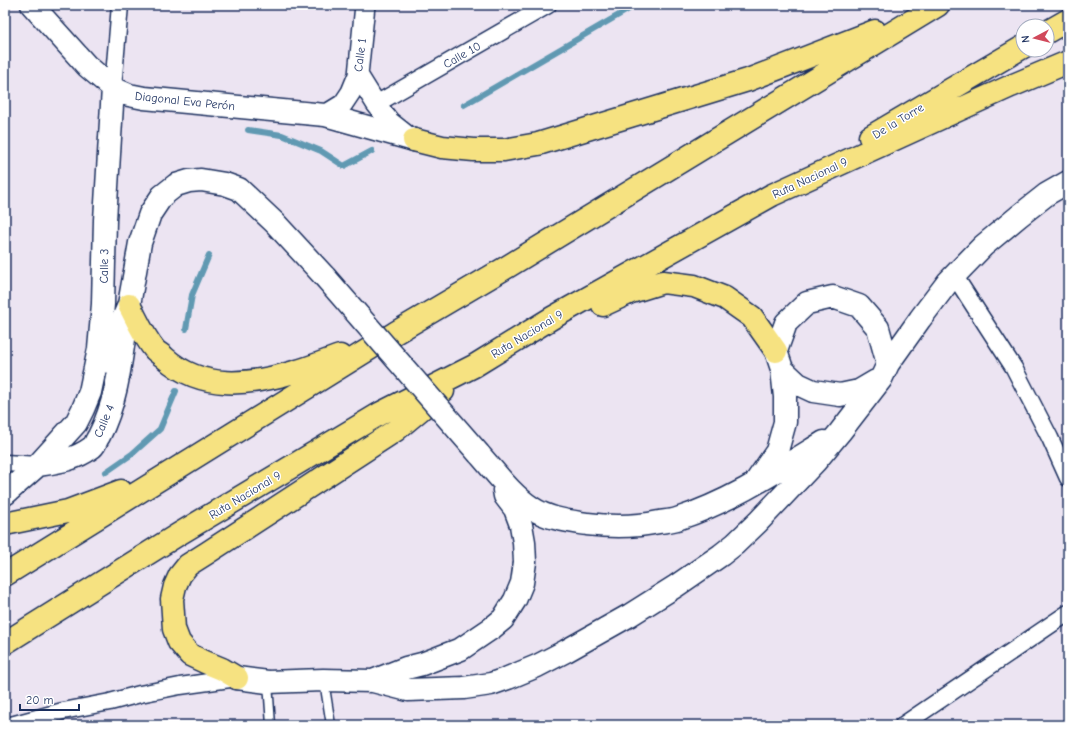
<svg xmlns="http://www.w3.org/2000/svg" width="1073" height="730" font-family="'Comic Neue',sans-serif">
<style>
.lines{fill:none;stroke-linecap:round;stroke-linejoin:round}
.stream{stroke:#6099b2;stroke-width:6}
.service-casing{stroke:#1b2f5e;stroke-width:11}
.minor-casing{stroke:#1b2f5e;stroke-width:19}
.tertiary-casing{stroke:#1b2f5e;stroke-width:22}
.secondary-casing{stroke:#1b2f5e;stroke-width:25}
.motorway-casing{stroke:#1b2f5e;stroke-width:25}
.service{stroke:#fff;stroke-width:8}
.minor{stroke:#fff;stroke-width:16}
.tertiary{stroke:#fff;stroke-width:19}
.secondary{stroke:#fff;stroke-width:22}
.motorway{stroke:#f6e281;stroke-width:22}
.secondary-bridge-casing{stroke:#1b2f5e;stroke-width:25;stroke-linecap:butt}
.secondary-bridge{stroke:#fff;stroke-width:22}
.labels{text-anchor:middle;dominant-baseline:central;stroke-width:3;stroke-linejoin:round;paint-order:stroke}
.street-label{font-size:12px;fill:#1b2f5e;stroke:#fff}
</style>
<rect width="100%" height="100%" fill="#ece4f2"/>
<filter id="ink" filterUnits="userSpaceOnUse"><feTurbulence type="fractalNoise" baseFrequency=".025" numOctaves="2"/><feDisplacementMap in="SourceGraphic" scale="8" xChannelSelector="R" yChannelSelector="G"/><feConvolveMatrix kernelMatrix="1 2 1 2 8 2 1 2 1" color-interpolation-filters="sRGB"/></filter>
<g filter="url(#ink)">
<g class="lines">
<path class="stream" d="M464,105L636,5
M248,130L282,135L321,151L344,166L372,151
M186,329L192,295L209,255
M106,472L132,454L160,429L176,391"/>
<defs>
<path id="service" d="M324,681L331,725
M268,683L271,725"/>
<path id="minor" d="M113,88L120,5
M376,104L548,5
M954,275L1014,368L1050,438L1068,478
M5,463L38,465
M11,725L63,711L110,702L140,694L180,686L237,678
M903,725L1068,613"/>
<path id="tertiary" d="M358,75L376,104L390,122L409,137
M325,115L343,104L351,92L358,75L365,5"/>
<path id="secondary" d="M32,5L87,66L113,88L129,95L144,98L325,115L414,140
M104,362L129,305L140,243L150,214L162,196L176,185L189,181L201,180L225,184L239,189L275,223L325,277
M782,369L798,384L813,391L840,395L859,391L876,381
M479,454C496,473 511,494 532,508C548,519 568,521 587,524C611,527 635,527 659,522C665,521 671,521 677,519C730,502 777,471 824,442
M38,465C57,462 75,460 91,448C95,446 96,440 99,436C116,403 120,367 125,332
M757,480L777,451L785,422V397L782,369L776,351L786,323L807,303L833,297L859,306L878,328L888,364
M5,494L38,465L76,423L83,409L90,392L99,349L103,304L105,220L113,88
M237,678L268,682L323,680L373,681L408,690L464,688L491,684L508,678L537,666L566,651L630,615L676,586L721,555L735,544L758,522L815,462L840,432L881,379L888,364L920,319L948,282L983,246L1019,216L1047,194L1068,182
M373,681L406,668L422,664L461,649L492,628L503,619L515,600L522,583L525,562L524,542L521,525L515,509L505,496L504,490"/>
<path id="motorway" d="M1047,32L1068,20
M870,137L1023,47
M414,140L442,147L474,150H504L538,144L748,80L875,31
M129,305C137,320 144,337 155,350C158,353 162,355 165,358C202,391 250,385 294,372C310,368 325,361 340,356
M603,305L631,292L663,282L694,286L725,298L752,317L776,351
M5,524L68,511L121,491
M5,575L395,333L507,267L938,5
M5,643L179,534L381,413L474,366L552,318L772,195L1011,86L1068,62
M237,678L222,669L205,662L190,655L179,642L174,629L172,599L175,586L180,575L188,565L207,553L396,430L443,391"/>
</defs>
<use href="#service" class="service-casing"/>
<use href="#minor" class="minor-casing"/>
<use href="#tertiary" class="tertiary-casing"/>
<use href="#secondary" class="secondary-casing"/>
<use href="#motorway" class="motorway-casing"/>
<use href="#service" class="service"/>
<use href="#minor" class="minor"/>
<use href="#tertiary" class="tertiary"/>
<use href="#secondary" class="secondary"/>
<use href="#motorway" class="motorway"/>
<defs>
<path id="secondary-bridge" d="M325,277L479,454"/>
</defs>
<use href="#secondary-bridge" class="secondary-bridge-casing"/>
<use href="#secondary-bridge" class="secondary-bridge"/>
</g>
</g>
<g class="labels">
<g class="street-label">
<text transform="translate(360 55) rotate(-83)">Calle 1</text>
<text transform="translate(462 55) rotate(-30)">Calle 10</text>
<text transform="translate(185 101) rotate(6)">Diagonal Eva Perón</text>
<text transform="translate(898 121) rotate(-31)">De la Torre</text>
<text transform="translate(810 178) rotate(-25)">Ruta Nacional 9</text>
<text transform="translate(104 266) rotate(-89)">Calle 3</text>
<text transform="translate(527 334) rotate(-31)">Ruta Nacional 9</text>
<text transform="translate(104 421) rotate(-67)">Calle 4</text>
<text transform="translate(245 495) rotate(-31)">Ruta Nacional 9</text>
</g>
</g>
<rect width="1073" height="730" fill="none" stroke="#fff" stroke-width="20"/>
<rect x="10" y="10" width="1053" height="710" fill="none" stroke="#1b2f5e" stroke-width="1.5" filter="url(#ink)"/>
<g transform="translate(1035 38) rotate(263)"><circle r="19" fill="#ffffff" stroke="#a4acbf"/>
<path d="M0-3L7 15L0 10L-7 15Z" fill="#d1495b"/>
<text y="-6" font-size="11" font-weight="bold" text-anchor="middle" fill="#1b2f5e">N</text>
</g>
<path d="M20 704v6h59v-6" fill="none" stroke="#1b2f5e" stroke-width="2"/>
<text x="26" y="704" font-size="12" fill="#1b2f5e" stroke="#ffffff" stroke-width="3" paint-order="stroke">20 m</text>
</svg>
